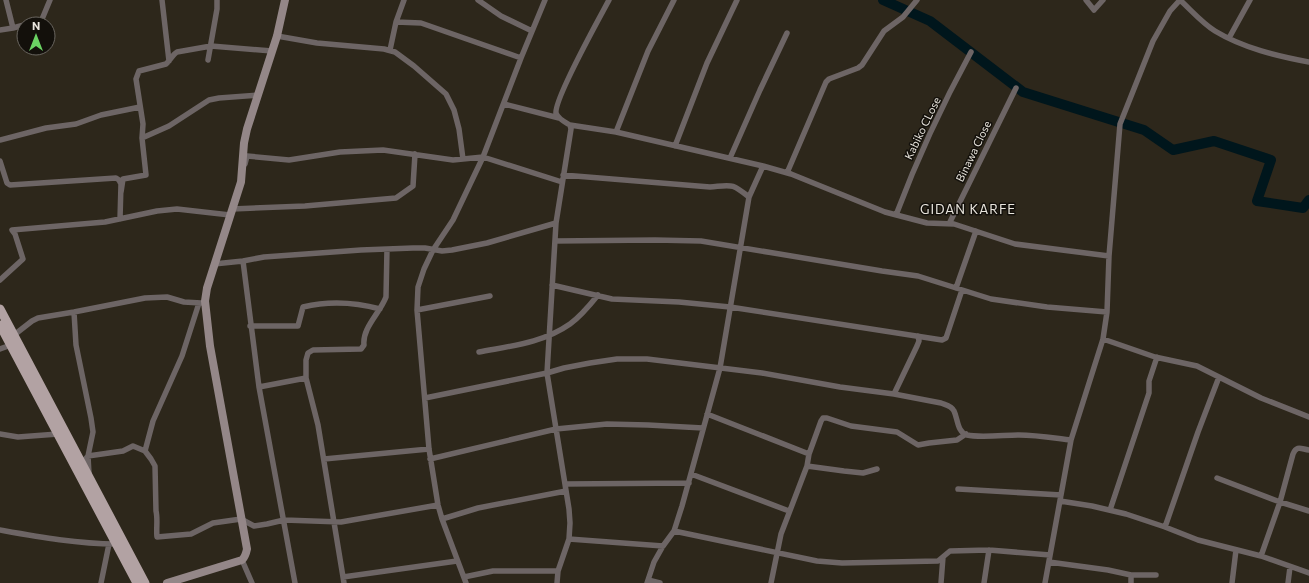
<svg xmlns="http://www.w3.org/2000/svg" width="1309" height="583" font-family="Commissioner,sans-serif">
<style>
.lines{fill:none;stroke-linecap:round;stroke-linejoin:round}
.river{stroke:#00161c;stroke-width:10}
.street{stroke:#6d6565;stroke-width:5.5}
.secondary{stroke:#948788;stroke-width:8}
.primary{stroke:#b2a2a3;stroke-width:9}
.labels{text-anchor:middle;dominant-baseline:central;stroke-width:3;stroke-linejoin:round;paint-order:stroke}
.street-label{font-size:11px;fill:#e9e5dd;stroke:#13100b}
.quarter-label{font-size:13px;letter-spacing:1px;fill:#e9e5dd;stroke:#13100b}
</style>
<rect width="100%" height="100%" fill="#2d271b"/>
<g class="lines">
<path class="river" d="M883,0L930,21L1023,92L1144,130L1173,150L1214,141L1271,160L1257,201L1303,208L1309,200"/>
<path class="street" d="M162,0L169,61
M478,0L501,16L532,31
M1086,0L1094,10L1103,0
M1180,0C1191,10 1202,23 1215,31C1243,48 1277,56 1309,62
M396,22L421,23L521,58
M27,24L30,23L39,24
M40,24L50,0
M13,28L24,25
M0,30L13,28L6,0
M277,36L317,43L384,49L395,52L414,66L446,94L454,110L459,129L463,159
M1229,38L1250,0
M390,50L396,22L404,0
M208,60L217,9V0
M504,104L559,118
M570,125L616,132L763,166L791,174L885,212L927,223L954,224L1015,244L1109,256
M616,132L648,51L674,0
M142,138L169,126L209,100L219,98L258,95
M0,140L46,128L76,124L101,115L140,107
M675,146L707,63L737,0
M730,158L760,90L787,33
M0,161L7,183L10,185L116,178L119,180L121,184L120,219
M245,164L247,156L289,160L340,152L383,150L453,160L483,157L562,182
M787,173L826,82L829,79L858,68L862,65L884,31L903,17L917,0
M563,175L710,187C733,185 731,183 749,197
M121,192L123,179L146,175L142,138L143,124L136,79L139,71L166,64C170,61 172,55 177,52L211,46L272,51
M232,209L305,206L396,198L413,186L415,154
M896,215C917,159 942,105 971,52
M949,224L1016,88
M555,241L655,240L701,241L882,271L918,276L991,299L1047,307L1107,312
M243,261L259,387L295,583
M214,264L243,261L264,257L361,250L413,248H425L442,251L452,250L487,243L556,223
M0,280L23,259L15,234L12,230L105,222L157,211L177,209L230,215
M552,285L612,299L679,302L730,307L942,340L946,338L962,290
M956,288L976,231
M417,310L490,296
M74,312L76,345L91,418L93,432L88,456L89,474
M250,326H298L303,307C328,301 354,302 380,309
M14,335L32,321L38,318L74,312L145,298L167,297L184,302L201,303
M1103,339L1155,357L1197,366L1261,398L1309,417
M0,349L11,345
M479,352C510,346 543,343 570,324C581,316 590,305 598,295
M259,387L306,378
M894,394L917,346L919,341L918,336
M425,398L547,373L564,368L590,363L617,359H647L762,373L840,387L894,394L941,403C946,405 952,406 954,411C958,419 957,432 967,435C979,438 1005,435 1019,435C1036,435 1054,438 1071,440
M707,414L809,454
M0,434L18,437L58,434
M145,451L151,459L155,466L156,511C158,519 156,529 157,537L191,534L213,523L241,519L254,526L267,524L284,520L341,522L438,505
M324,459L429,449
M430,459L556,429L607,424L648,425L703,428
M81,464L88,456L123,451L133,446L145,451L153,421L182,356L199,303
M807,466L844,471L863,473L877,469
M691,474L789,511
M1217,478L1280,502L1309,511
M565,484L689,483
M958,489L1061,495
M1060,501L1092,506L1126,514L1165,527L1198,540L1261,556L1309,573
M1110,510L1149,393V381L1157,357
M442,519L478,508L566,491
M1165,527L1198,432L1219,377
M0,530C39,537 77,544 116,544
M674,531L817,561L842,563L938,561L950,551L989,550L1050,555
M569,539L663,546
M1261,556L1280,502L1293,454C1297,445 1301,449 1309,450
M242,560L252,583
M1049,562L1108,570L1131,575H1156
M1131,575V583
M343,577L457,561
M464,577L493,571H558
M648,580L660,583
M101,583L109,544
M344,583L318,425L306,378V360L308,353L313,350L361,349L364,345C362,328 380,313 386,297L387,249
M466,583L442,519L438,505L429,449L417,310L418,287L424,269L433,250L453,220L483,157L521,58L545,0
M557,583L558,571L569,539L570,523L569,509L547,373L556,223L571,129L570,125C565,122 558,119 556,113C554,99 600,17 609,0
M647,583L654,562L663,546L674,531L682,506L720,368L749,197L763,166
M771,583L781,534L807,466L809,454L821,421L823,418H827L851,426L897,432L918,445L929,443L957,440L966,434
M941,583L943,557
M984,583L989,550
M1045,583L1071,440L1103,339L1107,312L1109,256L1120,124L1153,41L1170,11L1180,0
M1232,583L1236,550
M1288,583L1290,567"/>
<path class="secondary" d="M167,583L242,560C245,557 246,554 247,549L210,346L205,301L207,288L241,182L244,143L247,129L277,36L285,0"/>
<path class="primary" d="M0,309L145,583
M0,325L137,583"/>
</g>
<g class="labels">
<g class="street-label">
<text transform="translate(922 128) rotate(-64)">Kabiko CLose</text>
<text transform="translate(973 151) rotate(-64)">Binawa Close</text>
</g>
<g class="quarter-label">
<text x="968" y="209">GIDAN KARFE</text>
</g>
</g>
<g transform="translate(36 36)"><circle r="19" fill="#13100b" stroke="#69655f"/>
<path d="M0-3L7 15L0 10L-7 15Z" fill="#6bd363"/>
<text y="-6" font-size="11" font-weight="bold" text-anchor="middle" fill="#e9e5dd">N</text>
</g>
</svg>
